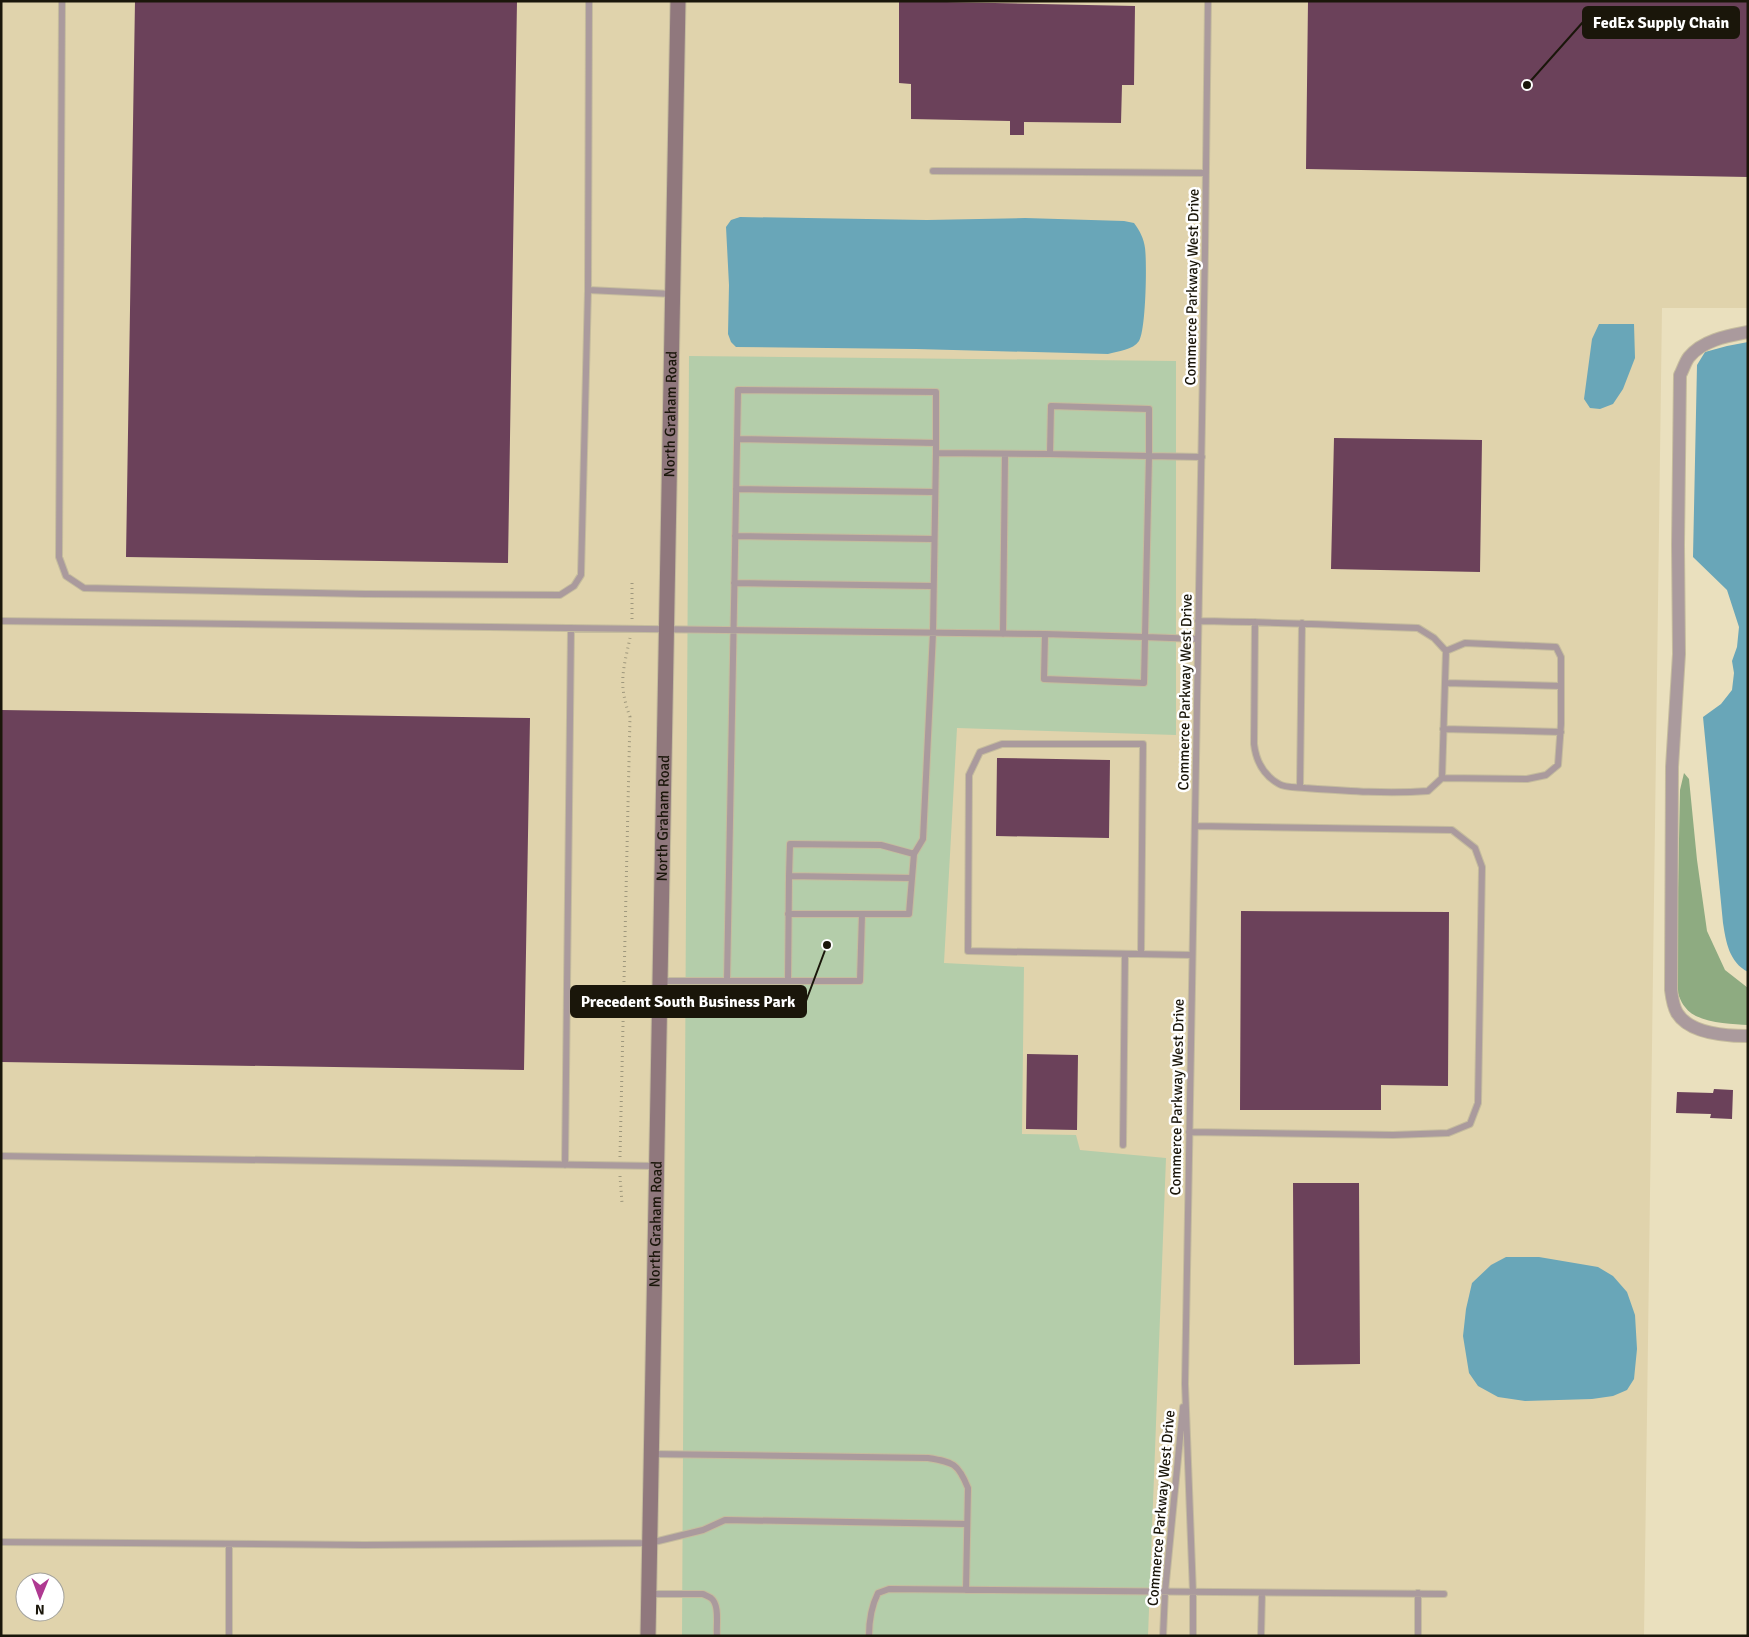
<svg xmlns="http://www.w3.org/2000/svg" width="1749" height="1637" font-family="Signika,sans-serif">
<style>
.built{fill:#e0d3ac;fill-rule:evenodd}
.green{fill:#b4cdaa}
.forest{fill:#8eab81}
.water{fill:#69a6b8}
.building{fill:#6b415a}
.lines{fill:none;stroke-linecap:round;stroke-linejoin:round}
.lane-casing{stroke:#c5bc9e;stroke-width:8}
.street-casing{stroke:#c5bc9e;stroke-width:14}
.secondary-casing{stroke:#c5bc9e;stroke-width:17}
.path{stroke:#9f987d;stroke-width:3;stroke-dasharray:1 4;stroke-linecap:butt}
.lane{stroke:#aa9a9d;stroke-width:6}
.street{stroke:#aa9a9d;stroke-width:12}
.secondary{stroke:#90787d;stroke-width:15}
.labels{text-anchor:middle;dominant-baseline:central;stroke-width:5;stroke-linejoin:round;paint-order:stroke}
.street-label{font-size:15px;fill:#1a160a;stroke:#fff}
.leader{fill:none;stroke:#1a160a;stroke-width:2}
.callout-dot{fill:#1a160a;stroke:#fff;stroke-width:2}
.callout{fill:#1a160a;stroke:#1a160a;stroke-width:2}
.callout-label{font-size:16px;text-anchor:middle;font-weight:bold;fill:#fff}
</style>
<rect width="100%" height="100%" fill="#eae0be"/>
<path class="built" d="M1,1H1748V308H1662L1644,1636H1ZM25,1582H55V1612H25Z"/>
<path class="green" d="M689,356L1176,361V735L957,728L944,963L1024,967L1022,1134L1076,1135L1080,1150L1166,1158L1148,1636H682Z"/>
<path class="forest" d="M1684,773L1689,779L1697,860L1707,931L1725,970L1748,988V1025C1730,1024 1696,1023 1685,1007C1680,1001 1678,993 1676,986L1680,790Z"/>
<path class="water" d="M740,217L927,220L1025,218L1124,221L1134,223C1140,231 1144,239 1145,248C1147,262 1146,330 1139,341C1133,350 1118,351 1108,354L916,349L736,347L731,342L728,334L729,285L726,227L731,220Z
M1599,324H1634L1635,358L1623,389L1613,404L1600,409L1590,408L1584,399L1592,339Z
M1748,342V972C1729,962 1726,942 1723,923L1703,717L1721,704L1732,690L1734,673L1732,661L1737,647L1739,627L1727,590L1693,557L1697,365L1705,352L1727,346Z
M1506,1257H1539L1598,1267L1613,1276L1627,1292L1635,1315L1637,1349L1634,1379L1627,1390L1613,1396L1592,1399L1525,1401L1498,1397L1478,1386L1469,1373L1463,1336L1466,1309L1472,1283L1491,1265Z"/>
<path class="building" d="M135,1H517L508,563L126,557Z
M899,1L1135,6L1134,85H1122L1121,123L1024,122V135H1010V121L911,119V84L899,83Z
M1308,1H1748V177L1306,169Z
M1334,438L1482,440L1480,572L1331,569Z
M1,710L530,718L524,1070L1,1062Z
M997,758L1110,760L1109,838L996,836Z
M1241,911L1449,912L1448,1086L1381,1085V1110H1240Z
M1027,1054L1078,1055L1077,1130L1026,1129Z
M1714,1089L1733,1090L1732,1119L1710,1118L1711,1114L1676,1113L1677,1092L1713,1093Z
M1293,1183H1359L1360,1364L1294,1365Z"/>
<g class="lines">
<defs>
<path id="lane" d="M62,1L59,557L66,576L84,588L365,594L560,595L574,586L581,575L588,290L672,294
M933,171L1206,173
M588,290L589,1
M1051,406L1149,409V456L1050,454Z
M737,439L936,443
M736,489L935,492
M735,536L934,539
M734,583L933,586
M1,621L1045,634
M1198,621C1272,622 1345,625 1418,628L1434,638L1446,651L1442,778L1428,791C1387,794 1347,791 1305,788C1298,787 1285,788 1279,784C1263,775 1256,761 1254,744L1255,622
M1003,634L1005,454
M1045,634L1145,637L1144,683L1044,679Z
M1198,639L1145,637L1149,456L1202,457
M1445,683L1561,686
M1443,729L1561,732
M1442,778L1527,779L1546,775L1558,765L1561,724V657L1556,647L1465,643L1446,651
M1300,787L1302,623
M789,876L790,844L881,845L914,854
M788,914H862
M1141,954L1143,744H1002L980,752L969,775L968,951L1192,955
M660,981H860L862,914H909L914,854L923,839L933,633L936,453L1050,454
M727,981L738,390L936,392V453
M788,981L789,876L911,878
M1189,1132L1393,1135L1448,1133L1470,1124L1478,1103L1482,867L1475,848L1452,830L1195,826
M1123,1145L1125,954
M1,1156L656,1166
M565,1165L571,628
M652,1454L928,1458C953,1462 958,1463 968,1488L966,1590
M1,1542L364,1545L650,1543L703,1530L725,1520L967,1524
M650,1594H703C705,1595 708,1596 711,1598C720,1605 716,1625 717,1636
M229,1636V1544
M869,1636C869,1620 871,1607 878,1593L889,1589L1444,1594
M1163,1636L1165,1592L1183,1407
M1193,1636V1593L1185,1384L1205,250L1208,1
M1261,1636L1262,1593
M1418,1636V1593"/>
<path id="street" d="M1748,332C1727,336 1703,340 1689,357C1685,362 1683,370 1680,375L1678,545L1679,654L1672,767L1671,990C1672,998 1673,1006 1677,1013C1690,1034 1727,1036 1748,1036"/>
<g id="secondary">
<path id="s1" d="M648,1636L678,1"/>
</g>
</defs>
<use href="#lane" class="lane-casing"/>
<use href="#street" class="street-casing"/>
<use href="#secondary" class="secondary-casing"/>
<path class="path" d="M632,619V582
M620,1157L630,717C618,684 623,671 630,638
M620,1176L622,1203"/>
<use href="#lane" class="lane"/>
<use href="#street" class="street"/>
<use href="#secondary" class="secondary"/>
</g>
<g class="labels">
<g class="street-label">
<text transform="translate(1192 287) rotate(-89)">Commerce Parkway West Drive</text>
<text stroke="none"><textPath href="#s1" startOffset="1222">North Graham Road</textPath></text>
<text transform="translate(1185 692) rotate(-89)">Commerce Parkway West Drive</text>
<text stroke="none"><textPath href="#s1" startOffset="818">North Graham Road</textPath></text>
<text transform="translate(1177 1097) rotate(-89)">Commerce Parkway West Drive</text>
<text stroke="none"><textPath href="#s1" startOffset="412">North Graham Road</textPath></text>
<text transform="translate(1161 1508) rotate(-85)">Commerce Parkway West Drive</text>
</g>
</g>
<path class="leader" d="M1527 85L1583 22M827 945L806 1001"/>
<g class="callout-dot">
<circle cx="1527" cy="85" r="5"/>
<circle cx="827" cy="945" r="5"/>
</g>
<g class="callout">
<rect x="1583" y="7" width="156" height="31" rx="5"/>
<rect x="571" y="986" width="235" height="31" rx="5"/>
</g>
<g class="callout-label">
<text x="1661" y="28">FedEx Supply Chain</text>
<text x="688" y="1007">Precedent South Business Park</text>
</g>
<rect width="1749" height="1637" fill="none" stroke="#1a160a" stroke-width="5"/>
<g transform="translate(40 1597) rotate(181)"><circle r="24" fill="#ffffff" stroke="#a3a29d"/>
<path d="M0-4L9 19L0 12L-9 19Z" fill="#af3991"/>
<text y="-8" font-size="14" font-weight="bold" text-anchor="middle" fill="#1a160a">N</text>
</g>
</svg>
